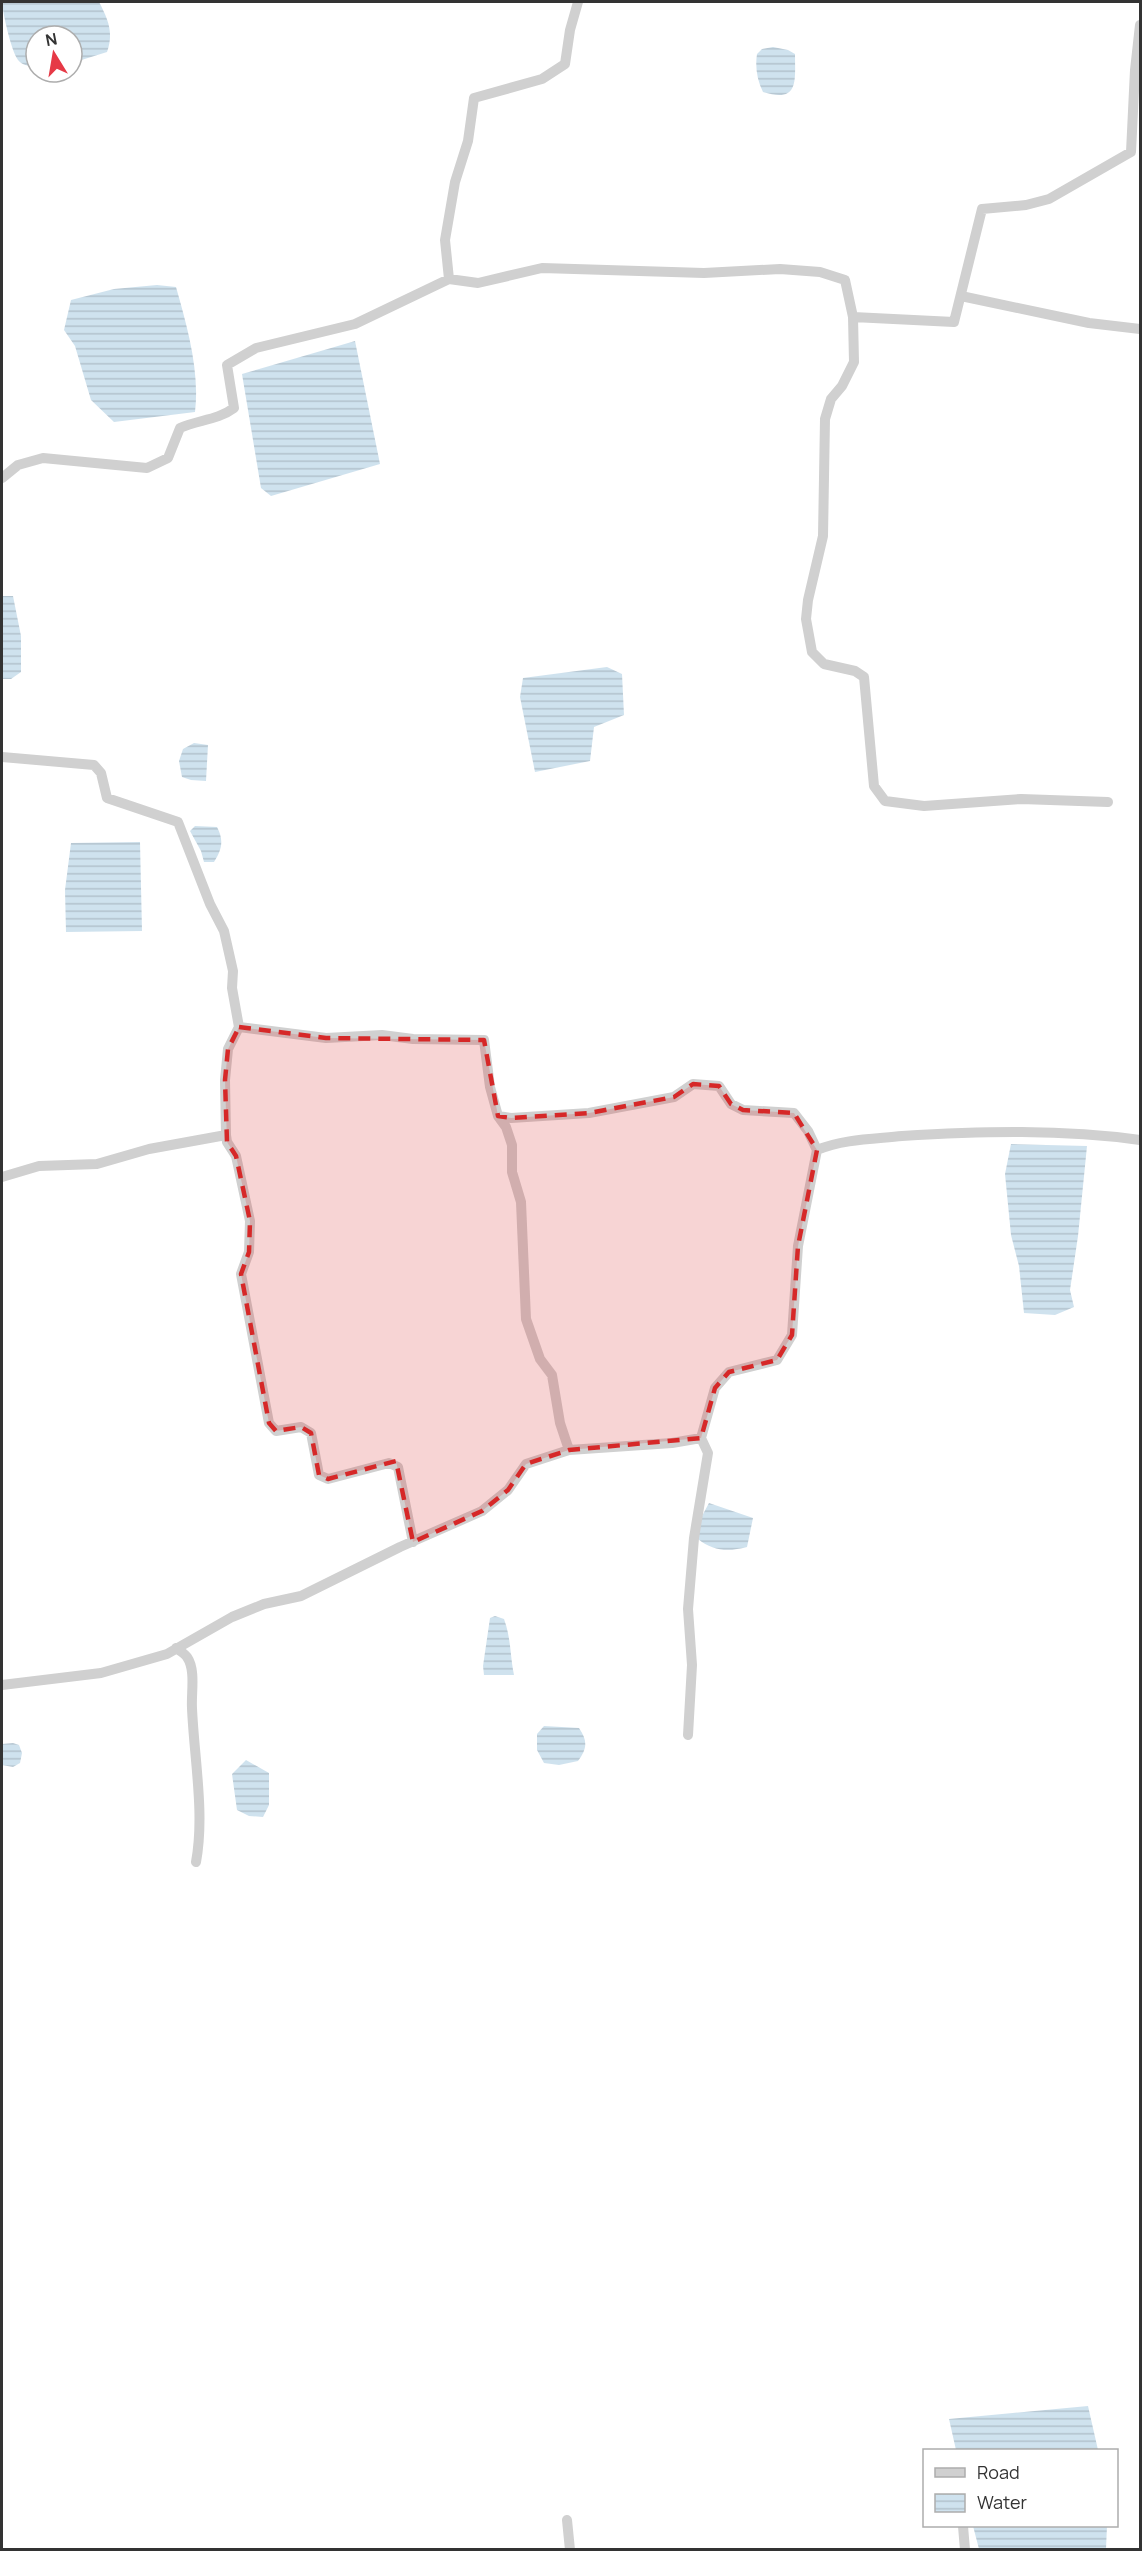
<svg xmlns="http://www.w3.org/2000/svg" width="1142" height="2551" font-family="Manrope,sans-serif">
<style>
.water{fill:url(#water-rules)}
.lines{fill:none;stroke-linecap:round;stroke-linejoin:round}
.street{stroke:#d0d0d0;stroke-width:10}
.marked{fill:#d62828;fill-opacity:0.2;stroke:#d62828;stroke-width:4.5;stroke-dasharray:12 8;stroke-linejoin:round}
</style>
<defs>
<pattern id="water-rules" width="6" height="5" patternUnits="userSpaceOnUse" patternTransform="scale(1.5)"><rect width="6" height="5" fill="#cfe2ee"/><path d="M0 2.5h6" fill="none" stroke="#b2c2cd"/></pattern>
</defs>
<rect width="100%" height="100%" fill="#fff"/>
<path class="water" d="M2,2H99C108,19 114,33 107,52L72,63V36H36V66C29,66 23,66 18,60C11,50 3,14 2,2Z
M773,47L788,50L795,54C795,82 799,103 763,92C757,80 755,67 757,54L762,49Z
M157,285L176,287C187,326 200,371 195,412L114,422L91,400L75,346L64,330L71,300L114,289Z
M355,341L380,464L271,496L261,488L242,374Z
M2,596H13L21,636V672L11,679H2Z
M607,667L622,674L624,715L594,727L590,761L535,772L520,697L523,678Z
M194,743L208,745L206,781L191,780L182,777L179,761L183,749Z
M195,826L217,827C224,840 222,850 214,862H204L201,851L190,831Z
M140,842L142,931L66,932L65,890L71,843Z
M1011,1144L1087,1146L1078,1236L1070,1290L1074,1307L1055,1315L1024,1313L1019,1266L1011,1235L1005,1174Z
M709,1503L753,1518L747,1547C728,1552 713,1551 698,1539L702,1516Z
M495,1616L504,1619C511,1638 510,1655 514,1675H484L483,1666L490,1618Z
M544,1726L579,1728C588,1741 587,1749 578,1761L559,1765L544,1763L537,1750V1734Z
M13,1743L19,1745L22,1753L20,1763L13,1767L2,1765V1744Z
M246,1760L269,1773V1805L263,1817L249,1816L237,1810L232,1774Z
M1088,2406L1098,2450H956L949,2419Z
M973,2526H1107L1106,2549H979Z"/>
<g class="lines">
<path class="street" d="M1140,69L1135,70L1140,25
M449,279L445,240L455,182L468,141L474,98L542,79L565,64L570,30L578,2
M961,296L1089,323L1140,329
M853,317L854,362L842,386L831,399L825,419L823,536L808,600L806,619L812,652L824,664L855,671L864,677L874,786L885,801L924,806L1021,799L1108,802
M2,478L18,465L43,458L147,468L168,458L180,428C198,420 218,420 234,408L227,365L256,348L355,324L449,279L478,283L542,268L704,273L780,269L820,272L845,280L853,317L954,322L982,209L1026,205L1049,199L1131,152L1135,70
M2,757L94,765L101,773L107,798L178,822L210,904L224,931L233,971L232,988L239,1027L228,1049L225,1080L226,1135L149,1149L97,1164L39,1166L2,1177
M239,1027L326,1038L382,1035L413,1039L484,1040L490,1087L498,1116L511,1118L589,1113L674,1097L693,1084L719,1086L731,1104L743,1110L794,1113L808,1131L817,1150
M498,1116L506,1127L512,1145V1172L521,1202L526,1319L540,1359L552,1375L560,1423L569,1450
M226,1135L227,1142L236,1156L250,1221L249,1252L241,1274L269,1423L276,1431L301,1427L311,1433L319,1475L328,1479L389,1463L398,1467L413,1542
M176,1648C180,1651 185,1654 187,1657C196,1670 191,1693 192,1708C194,1757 205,1814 196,1862
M2,1685L101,1673L167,1654L232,1617L264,1604L301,1596L400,1547L482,1511L508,1490L526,1464L569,1450L672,1443L701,1438L715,1388L729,1372L777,1360L792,1335L798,1246L817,1150C843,1139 874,1139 902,1136C981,1131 1063,1129 1140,1140
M688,1735L692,1665L688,1609L694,1538L708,1453L701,1438
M567,2520L570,2550
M963,2526L965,2550"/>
</g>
<path class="marked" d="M239,1027L326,1038L484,1040L498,1116L511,1118L589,1113L674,1097L693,1084L719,1086L731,1104L743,1110L794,1113L817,1150L798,1246L792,1335L777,1360L729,1372L715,1388L701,1438L569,1450L526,1464L508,1490L482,1511L413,1542L396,1461L328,1479L319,1475L311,1433L301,1427L276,1431L269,1423L241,1274L249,1252L250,1221L236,1156L227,1142L225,1080L228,1049Z"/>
<rect width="1142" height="2551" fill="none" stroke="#333333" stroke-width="6"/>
<rect x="923" y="2449" width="195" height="78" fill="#ffffff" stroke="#adadad" stroke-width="1.5"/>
<rect x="935" y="2468" width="30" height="9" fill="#d0d0d0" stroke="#adadad" stroke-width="1.5"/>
<text x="977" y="2479" font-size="18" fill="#333333">Road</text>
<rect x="935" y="2494" width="30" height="18" fill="url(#water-rules)" stroke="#adadad" stroke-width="1.5"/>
<text x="977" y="2509" font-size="18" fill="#333333">Water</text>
<g transform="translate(54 54) rotate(349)"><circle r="28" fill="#ffffff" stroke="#adadad" stroke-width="1.5"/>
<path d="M0-4.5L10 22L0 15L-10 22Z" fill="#e63946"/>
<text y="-9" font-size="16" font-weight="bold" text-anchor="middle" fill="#333333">N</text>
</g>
</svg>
